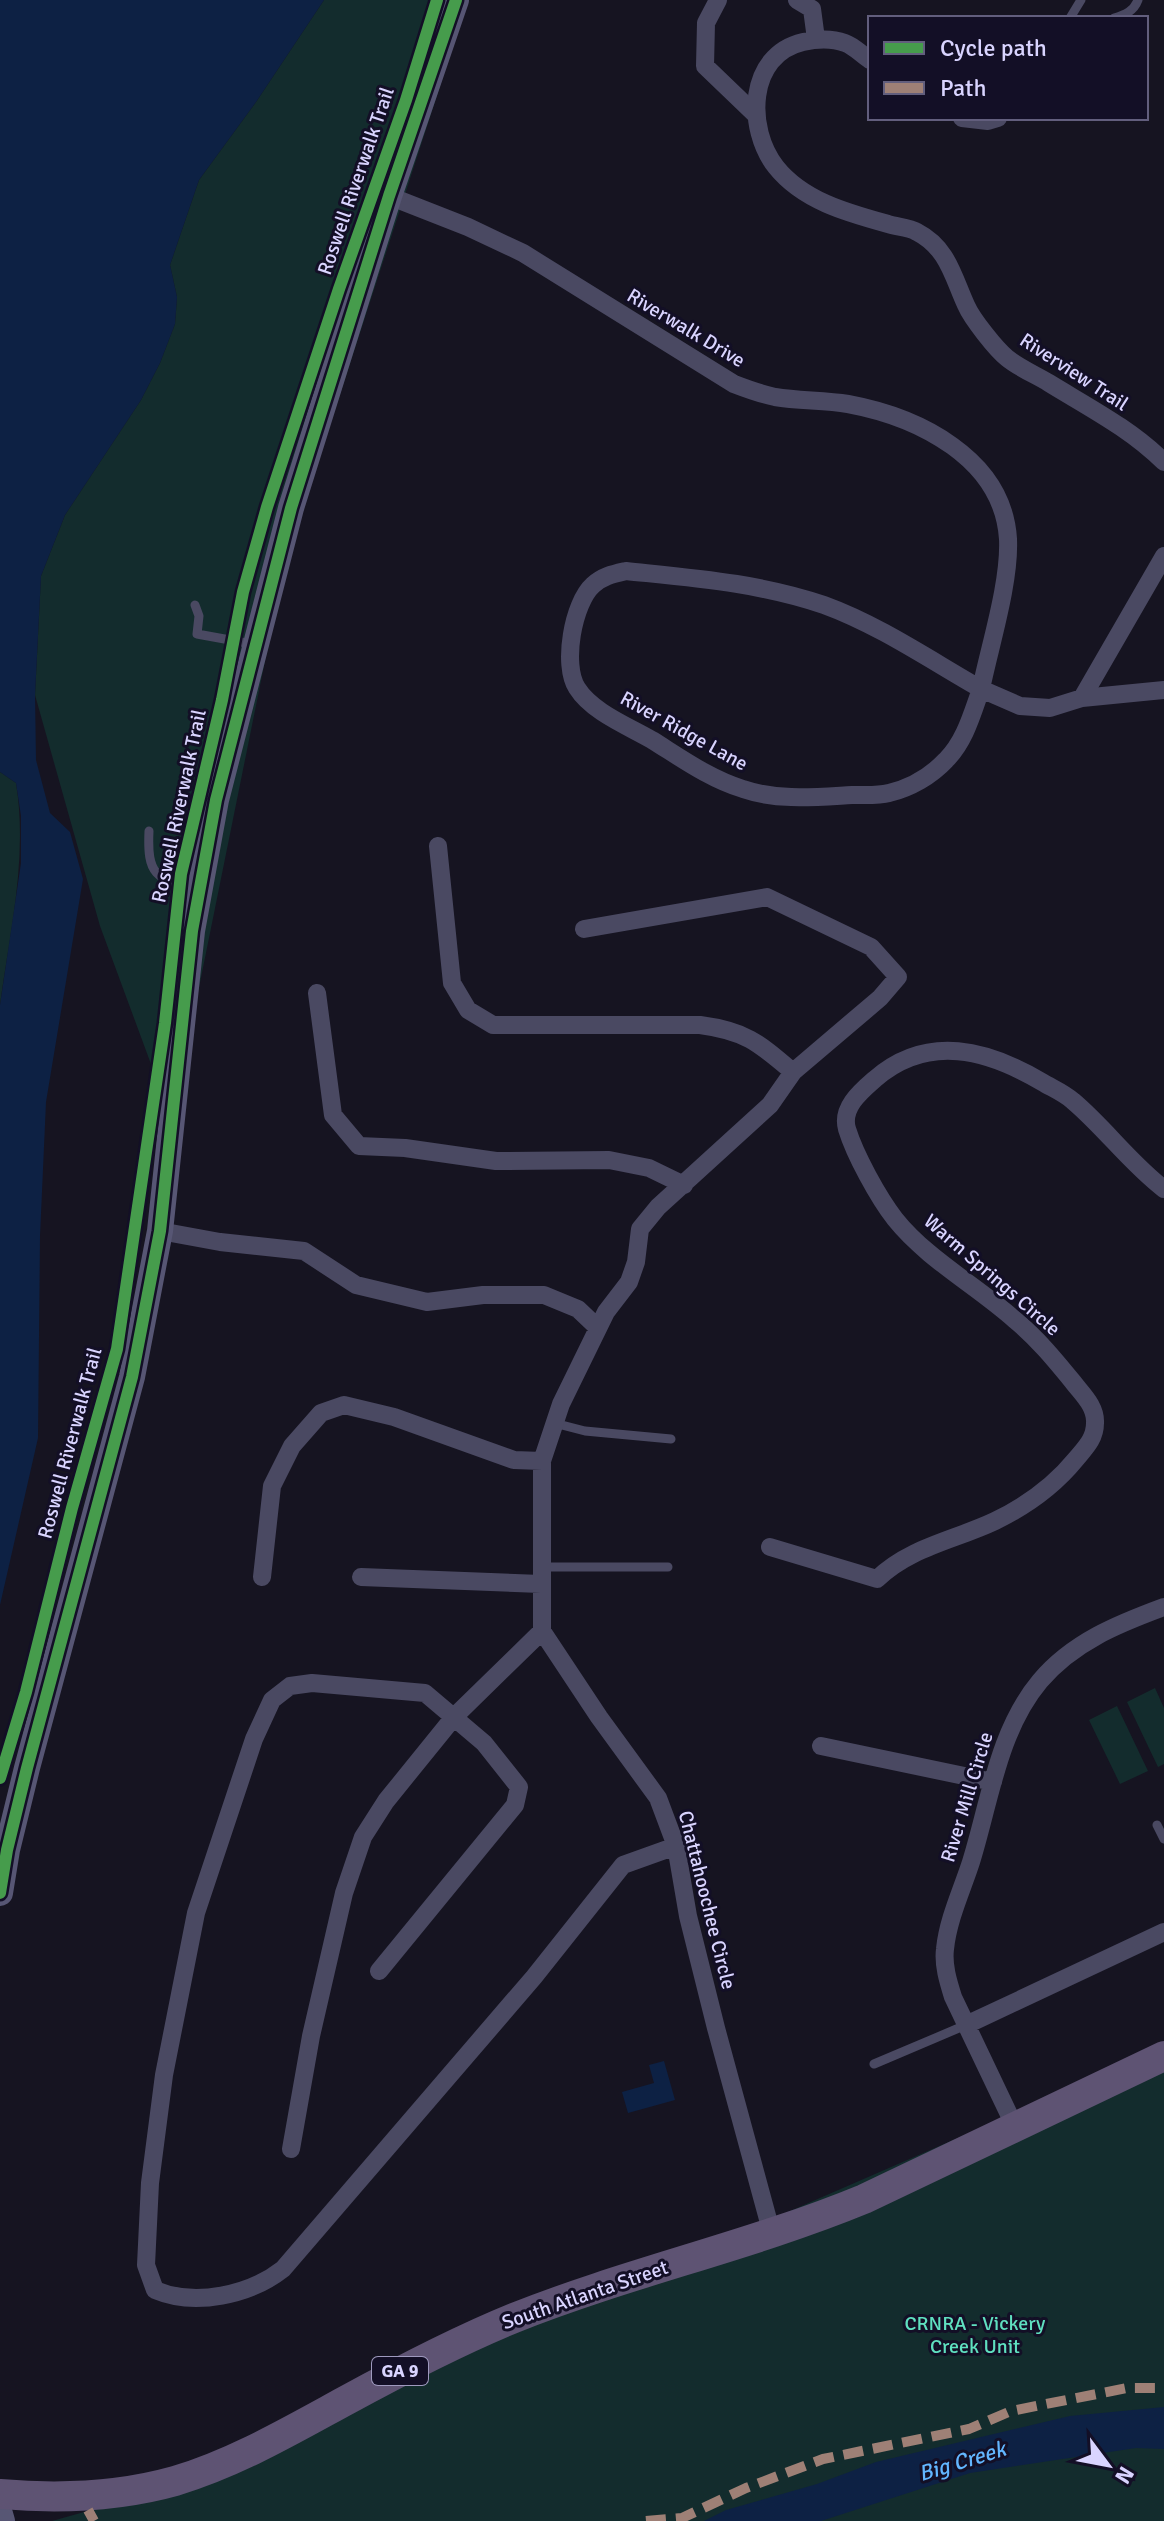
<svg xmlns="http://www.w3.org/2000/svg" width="1164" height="2521" font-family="Signika,sans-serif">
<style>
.green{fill:#132c2d}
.water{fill:#0d2144}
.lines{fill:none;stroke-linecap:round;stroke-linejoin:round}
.lane{stroke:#4a4962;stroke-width:9}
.street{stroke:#4a4962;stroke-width:18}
.secondary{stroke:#575674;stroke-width:26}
.primary{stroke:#5e5373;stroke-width:30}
.quiet{stroke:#9e8076;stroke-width:10;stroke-dasharray:20 10;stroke-linecap:butt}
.cycleway-casing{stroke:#130f26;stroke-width:17}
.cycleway{stroke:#469c4c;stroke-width:12}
.labels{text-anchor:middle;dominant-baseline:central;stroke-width:6;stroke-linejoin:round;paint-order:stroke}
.shield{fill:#130f26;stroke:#9e99be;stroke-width:2}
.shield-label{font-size:18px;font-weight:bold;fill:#d9d4ff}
.street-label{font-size:20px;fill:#d9d4ff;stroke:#130f26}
.park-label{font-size:20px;fill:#5fe0c0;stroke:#130f26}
.water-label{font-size:22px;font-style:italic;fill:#62b6ff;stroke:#130f26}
</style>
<rect width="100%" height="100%" fill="#161421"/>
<path class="green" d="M324,0H468L284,567L172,1121L100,926L35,695L41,576L65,515L141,400L160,363L175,324L177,297L170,265L199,180L256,102Z
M0,772L16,783C28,857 10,931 0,1005Z
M1155,1688L1164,1708V1764L1158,1767L1127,1702Z
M1117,1706L1148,1771L1120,1784L1089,1720Z
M1164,2048V2521H52L127,2500Z"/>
<path class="water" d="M0,0H324L256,102L199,180L170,265L177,297L175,324L160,363L141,400L65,515L41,576L35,695L36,760L50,813L70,832L83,879L46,1102L40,1236L38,1438L0,1605V1005L21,863V816L16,783L0,772Z
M664,2061L675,2100L628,2113L622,2092L654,2083L649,2065Z
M1164,2407V2449L1136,2448L970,2473L821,2521H704L726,2510L817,2484L876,2462L1070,2416Z"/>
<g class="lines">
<path class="lane" d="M1070,18L1081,0
M1114,18C1125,15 1134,11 1138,0
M195,605L199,616L197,634L252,644
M149,831C147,874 155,881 197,886
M554,1423L585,1431L671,1439
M541,1567H668
M1157,1825L1164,1839
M874,2064L966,2025"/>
<path class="street" d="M718,0L706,23L705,66L756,115
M797,0L812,9L816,39
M870,60C862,55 854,46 845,43C831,38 817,39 803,42C747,55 746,129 776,167C803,201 848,213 888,224C897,227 909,227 917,232C948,248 953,277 966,305C972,319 996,349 1007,358C1019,368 1036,375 1049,383C1088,407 1131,429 1164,462
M962,118L988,121L998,118
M389,196L468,227L523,253L734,384C747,389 761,394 775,397C799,401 824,400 848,404C918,417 1003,458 1008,539C1010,583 990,645 981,689L1020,706L1050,708L1082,698L1164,690
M626,571C693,578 760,583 824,605C879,625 930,660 981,689C972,714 965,741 946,760C931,776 910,788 889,793C878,796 864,795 852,795C816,797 778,801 743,789C710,779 681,758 652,740C628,726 592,712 577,688C562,665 573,603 593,585C603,576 613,574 626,571Z
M1082,698L1164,556
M438,846L452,983L468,1010L493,1025H700C746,1031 759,1043 793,1072
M584,929L767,897L871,947L898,977L880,998L793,1072L770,1105L658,1207L640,1229L636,1262L629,1282L606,1312L561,1404L542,1461V1631L599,1717L658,1798L676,1846L688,1916L716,2028L772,2234
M317,993L333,1115L359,1146L405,1148L496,1161L609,1160L649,1168L684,1185
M160,1231L220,1242L304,1251L356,1285L427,1302L483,1295H544L578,1309L598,1328
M770,1547L877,1579C910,1547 955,1540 995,1521C1026,1506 1054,1486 1076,1459C1085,1448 1095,1439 1095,1423C1096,1406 1082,1394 1073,1382C1055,1360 1037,1338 1015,1320C977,1286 927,1259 895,1219C878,1197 855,1155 847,1129C841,1108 860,1092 875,1079C928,1033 988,1050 1042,1082C1052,1088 1064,1093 1073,1101C1105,1128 1130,1163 1164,1189
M262,1577L272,1486L292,1446L321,1413L344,1405L394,1417L514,1460L542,1461
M361,1577L541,1584
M821,1746L993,1782
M379,1971L515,1805L519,1787L484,1743L425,1693L312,1683L290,1686L272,1700L254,1739L196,1913L164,2075L150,2183L146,2265L155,2290C195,2307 250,2295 283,2269L534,1977L623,1865L676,1846
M966,2025L1164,1932
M1015,2127L953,1997C948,1981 943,1965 945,1949C948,1919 962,1890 971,1862C990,1801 998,1731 1040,1681C1073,1642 1118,1624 1164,1607
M291,2149L311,2036L344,1893L363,1837L386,1801L454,1717L542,1631"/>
<path class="secondary" d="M0,1893L7,1850L27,1768L132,1377L160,1231L192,931L216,800L291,508L389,196L456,0
M0,2514L2,2521"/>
<path class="primary" d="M0,2494C58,2499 118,2497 175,2481C235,2463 290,2431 345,2401C400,2371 455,2342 514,2318C629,2272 750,2246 864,2199L1164,2056"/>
<path class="quiet" d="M88,2510L94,2521
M646,2521L682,2518L746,2488L823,2459L969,2429L1011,2411L1127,2388H1164"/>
<defs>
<path id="cycleway" d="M0,1778L26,1692L72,1508L117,1349L165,1023L181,874L222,700L243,592L267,507L339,289L406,100L437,0
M0,1893L7,1850L27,1768L132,1377L160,1231L192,931L216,800L291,508L389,196L456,0"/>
</defs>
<use href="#cycleway" class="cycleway-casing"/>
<use href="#cycleway" class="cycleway"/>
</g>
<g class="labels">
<rect class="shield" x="372" y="2357" width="56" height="28" rx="6"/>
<g class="shield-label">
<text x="400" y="2371">GA 9</text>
</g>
<g class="street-label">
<text transform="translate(356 181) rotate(-71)">Roswell Riverwalk Trail</text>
<text transform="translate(686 328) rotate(31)">Riverwalk Drive</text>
<text transform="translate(1074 372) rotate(33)">Riverview Trail</text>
<text transform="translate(684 731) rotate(29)">River Ridge Lane</text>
<text transform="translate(179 806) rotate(-78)">Roswell Riverwalk Trail</text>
<text transform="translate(992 1275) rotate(41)">Warm Springs Circle</text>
<text transform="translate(70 1443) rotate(-75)">Roswell Riverwalk Trail</text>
<text transform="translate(967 1797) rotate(-73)">River Mill Circle</text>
<text transform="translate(707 1900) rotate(76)">Chattahoochee Circle</text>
<text transform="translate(585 2295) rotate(-19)">South Atlanta Street</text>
</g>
<g class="park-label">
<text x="975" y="2323">CRNRA - Vickery<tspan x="975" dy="23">Creek Unit</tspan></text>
</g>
<g class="water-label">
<text transform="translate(962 2461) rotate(-17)">Big Creek</text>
</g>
</g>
<rect x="868" y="16" width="280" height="104" fill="#130f26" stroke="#625e7d" stroke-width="2"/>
<rect x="884" y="42" width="40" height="12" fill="#469c4c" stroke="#625e7d" stroke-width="2"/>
<text x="940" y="56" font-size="24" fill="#d9d4ff">Cycle path</text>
<rect x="884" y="82" width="40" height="12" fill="#9e8076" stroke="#625e7d" stroke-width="2"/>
<text x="940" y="96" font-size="24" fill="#d9d4ff">Path</text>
<g transform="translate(1108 2465) rotate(122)" stroke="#130f26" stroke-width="6" paint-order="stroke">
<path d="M0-6L14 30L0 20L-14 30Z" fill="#d9d4ff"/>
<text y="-12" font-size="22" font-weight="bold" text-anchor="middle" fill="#d9d4ff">N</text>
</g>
</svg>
